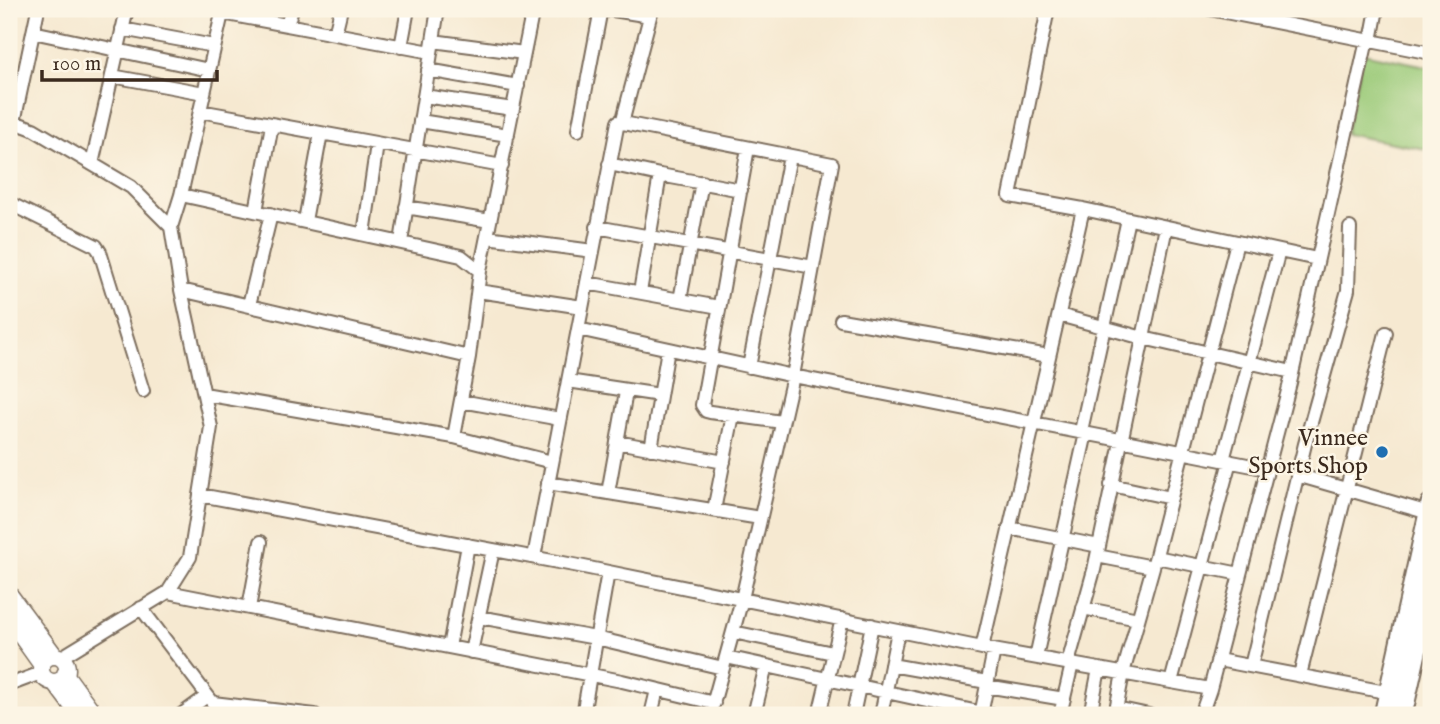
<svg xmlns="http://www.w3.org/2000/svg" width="1440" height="724" font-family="'IM FELL English',serif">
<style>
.green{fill:#9ccb7a;stroke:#6c7a4c;stroke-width:2}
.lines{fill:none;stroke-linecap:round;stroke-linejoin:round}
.minor-casing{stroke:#7c6d5d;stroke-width:16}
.tertiary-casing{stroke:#7c6d5d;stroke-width:19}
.primary-casing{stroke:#7c6d5d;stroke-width:23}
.minor{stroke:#fff;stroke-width:12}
.tertiary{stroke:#fff;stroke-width:16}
.primary{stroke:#fff;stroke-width:19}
.poi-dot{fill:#1f6fb2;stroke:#fcf5e5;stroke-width:2.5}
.labels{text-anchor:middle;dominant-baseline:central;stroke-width:5;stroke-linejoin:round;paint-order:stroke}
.poi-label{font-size:24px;fill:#3b2a1e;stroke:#fcf5e5;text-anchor:end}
</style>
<rect width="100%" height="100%" fill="#fcf5e5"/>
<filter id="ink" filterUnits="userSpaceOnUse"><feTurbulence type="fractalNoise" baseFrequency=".0143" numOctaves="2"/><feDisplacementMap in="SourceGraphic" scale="14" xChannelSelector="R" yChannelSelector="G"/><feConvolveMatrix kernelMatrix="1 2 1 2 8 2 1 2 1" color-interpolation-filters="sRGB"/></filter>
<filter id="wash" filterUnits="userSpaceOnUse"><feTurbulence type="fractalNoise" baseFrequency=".00686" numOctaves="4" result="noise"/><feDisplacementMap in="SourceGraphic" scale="28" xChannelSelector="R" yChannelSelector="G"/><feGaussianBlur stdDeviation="1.57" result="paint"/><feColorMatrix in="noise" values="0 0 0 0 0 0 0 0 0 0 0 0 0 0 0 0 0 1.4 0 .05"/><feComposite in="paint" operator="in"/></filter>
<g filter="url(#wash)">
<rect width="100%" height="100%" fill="#f6e9d1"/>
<path class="green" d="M1363,53L1431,67V150L1345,134Z"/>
</g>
<g filter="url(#ink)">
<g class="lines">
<defs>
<path id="minor" d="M607,9L650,16
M1048,9L1010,196L1083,209L1317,259
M1210,9L1431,53
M222,13L431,52
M287,25L292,9
M122,29L214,46
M33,32L209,70
M335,34L341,9
M433,41L524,53
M1371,41L1377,9
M401,47L408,9
M428,70L518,86
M112,76L204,93
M424,96L513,109
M200,111L502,166
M9,120L33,129L131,187L171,227L181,290L211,427L190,557L168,592L60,658
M420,121L508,135
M14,122L38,9
M622,123L652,9
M578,130L601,9
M748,148L702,405L706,411L710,412L782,422
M92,164L127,9
M609,164L660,175
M181,195L461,256L480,271L469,357L454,437L204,394
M9,203L96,246L100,252L143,391
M406,207L490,221
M256,211L272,125
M305,221L321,133
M171,227L181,195L223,9
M597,227L813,267
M364,234L377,144
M487,237L593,251
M401,242L438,9
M480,271L533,9
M587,283L719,307
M181,290L469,357
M478,291L582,307
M640,292L660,175L741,190
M680,300L702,182
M249,305L271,214
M1059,315L1143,338L1166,227
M841,320L1049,356
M578,329L793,376L1268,469
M749,367L790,156
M568,381L660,395
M461,401L560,419
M1081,431L1128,219
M454,437L552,462
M617,442L724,462
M651,449L668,349
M1223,460L1279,251
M1297,475L1429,513
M548,483L760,518
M1111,485L1171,498
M608,493L626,392
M200,495L579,566L982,648L1210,689L1290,383L1367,40
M714,510L733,415
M1009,528L1099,546
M1097,556L1153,567
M534,557L618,122L832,164L793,376L742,599L710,715
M1156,557L1240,574
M168,592L622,681L714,703
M141,608L213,703L315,715
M249,608L261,542
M1083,608L1138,619
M479,617L596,638L723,668
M733,632L833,653
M449,647L468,545
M982,648L1083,209
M471,652L493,550
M726,657L992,715
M1036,657L1086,433
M1218,660L1396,694
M1068,663L1094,570L1143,338L1292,372
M891,665L987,682
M1251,666L1305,444L1348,290L1350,228
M1300,675L1386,333
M1171,682L1230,461
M9,685L41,673
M986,686L1064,699
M1116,708L1149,715
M181,715L207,696
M583,715L608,572
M651,715L657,690
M754,715L766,666
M819,715L842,619
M853,715L872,625
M881,715L898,631
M981,715L994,650
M1060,715L1072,664
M1090,715L1099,669
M1115,715L1123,673L1153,567L1237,242
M1201,715L1210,689"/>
<path id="tertiary" d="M9,594L55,656
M9,619L41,664
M41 669a13 13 0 1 1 26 0a13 13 0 1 1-26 0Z
M65,674L95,715
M54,682L79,715"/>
<path id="primary" d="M1384,715L1431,504
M1402,715L1431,586"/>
</defs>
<use href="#minor" class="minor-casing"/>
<use href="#tertiary" class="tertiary-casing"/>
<use href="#primary" class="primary-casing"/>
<use href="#minor" class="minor"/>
<use href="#tertiary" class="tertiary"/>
<use href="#primary" class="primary"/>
</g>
</g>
<circle class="poi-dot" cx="1382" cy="452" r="7"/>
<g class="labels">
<g class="poi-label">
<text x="1368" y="438">Vinnee<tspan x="1368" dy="28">Sports Shop</tspan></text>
</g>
</g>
<rect width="1440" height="724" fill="none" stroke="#fcf5e5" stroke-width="35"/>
<path d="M42 70v10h175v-10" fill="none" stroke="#3b2a1e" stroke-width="3.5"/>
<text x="52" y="70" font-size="21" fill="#3b2a1e" stroke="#fcf5e5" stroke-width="5" paint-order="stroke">100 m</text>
</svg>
